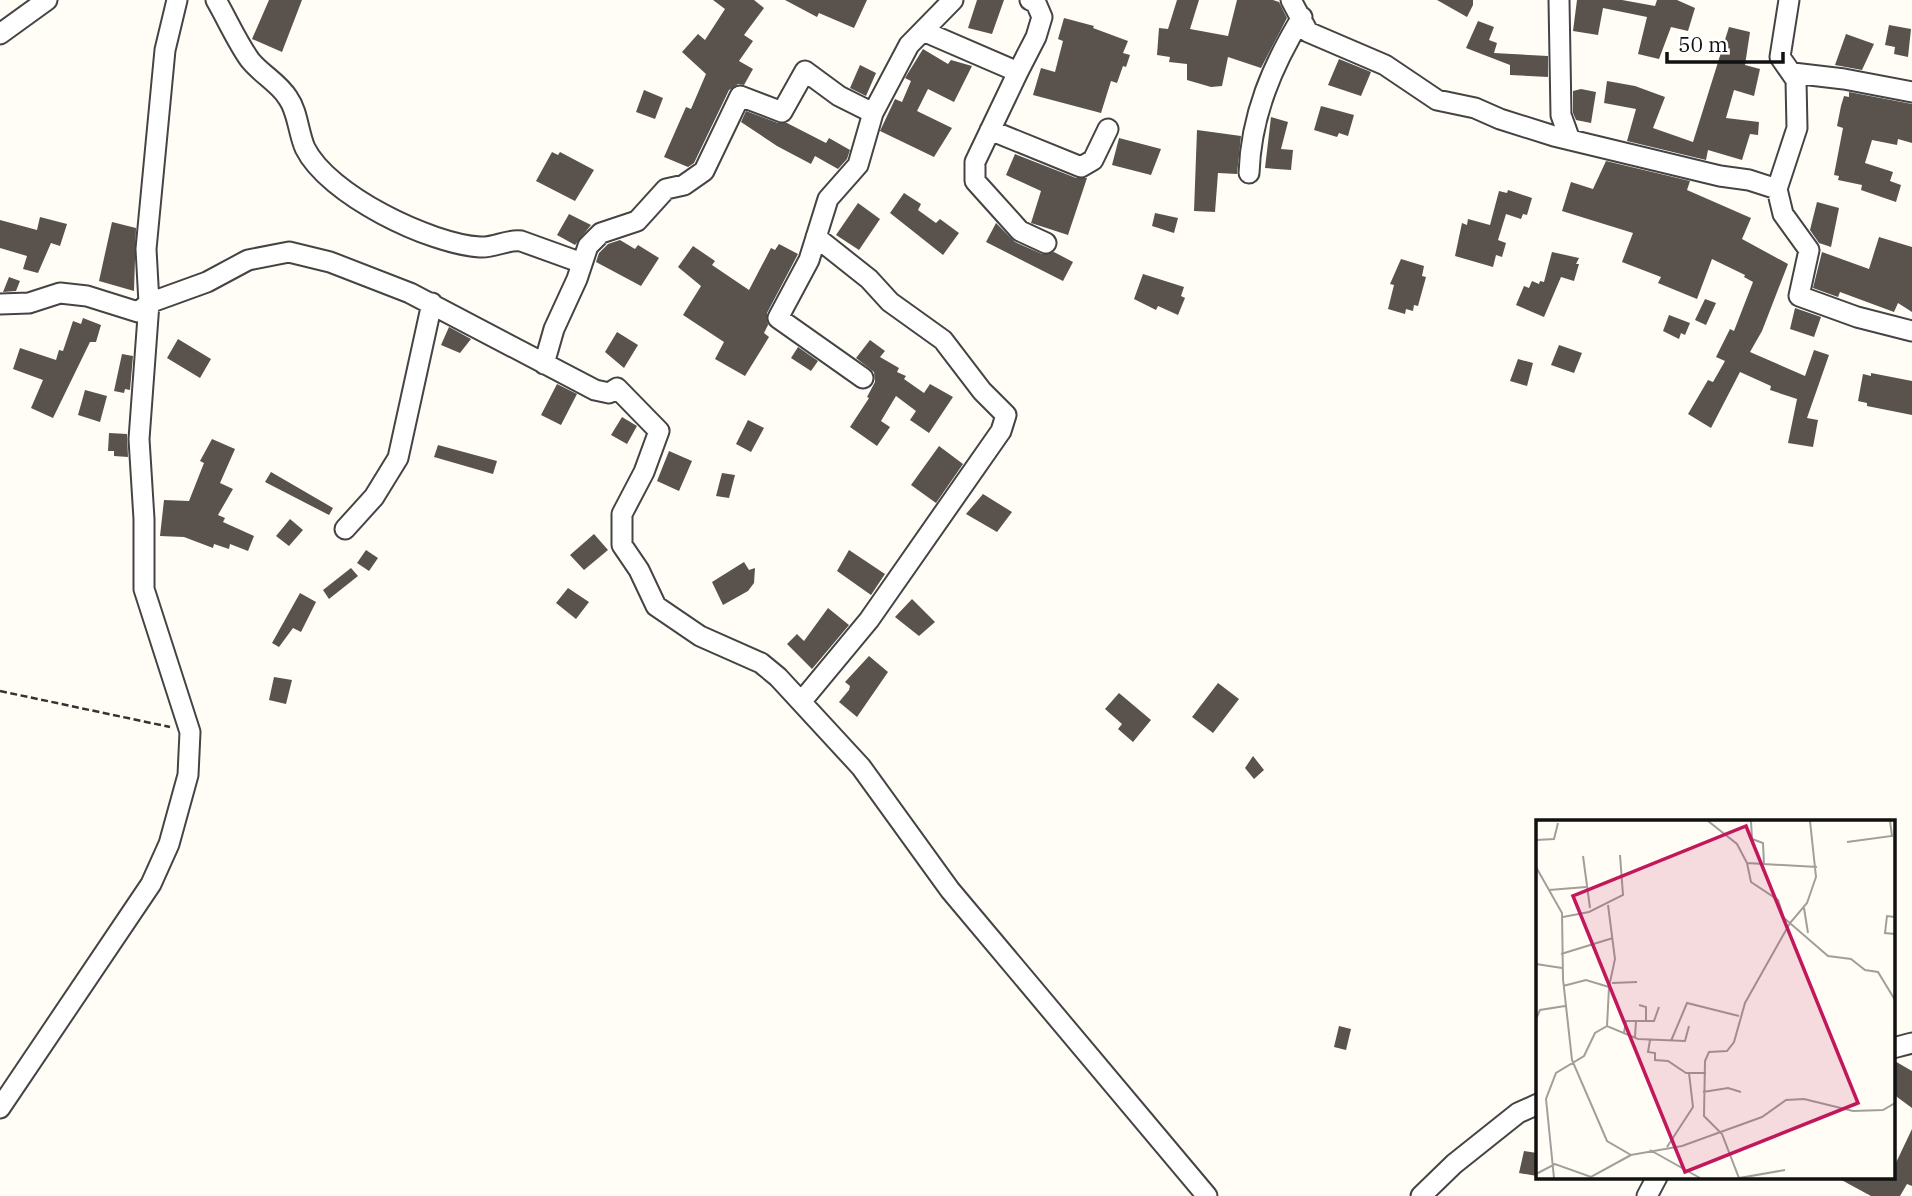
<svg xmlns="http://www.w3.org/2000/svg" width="1912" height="1196" font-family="'IBM Plex Serif',serif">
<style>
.building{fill:#5a524d}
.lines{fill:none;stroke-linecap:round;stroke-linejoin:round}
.minor-casing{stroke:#444;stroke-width:23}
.path{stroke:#333;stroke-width:2.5;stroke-dasharray:7 3.5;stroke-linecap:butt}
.minor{stroke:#fff;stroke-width:19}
.inset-road{fill:none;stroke:#a09f9a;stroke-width:2}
.view{fill:#c2185b;fill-opacity:0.15;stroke:#c2185b;stroke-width:3.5}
.inset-edge{fill:none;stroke:#111;stroke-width:3.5}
</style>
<rect width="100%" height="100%" fill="#fffdf5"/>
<path class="building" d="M269,0H302L282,52L252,39Z
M713,0H754L764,8L744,35L753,41L739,61L753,69L744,85L738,84L729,90L694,163L688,167L664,157L686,107L691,109L706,74L682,52L698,34L705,40L725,9Z
M785,0H867L854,28L819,13L817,17Z
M977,0H1004L992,34L968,28Z
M1177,0H1199L1190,29L1228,36L1237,0H1273L1279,2L1287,18L1261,68L1228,57L1222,86L1211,87L1187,80V64L1169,62L1170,57L1157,55L1159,28L1168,29Z
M1437,0H1473V5L1467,17Z
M1577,0H1622L1655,6L1657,0H1677L1695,8L1688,31L1671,27L1659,59L1638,54L1647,17L1603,8L1598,35L1573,31Z
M1064,18L1094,26L1093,28L1128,41L1123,53L1130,55L1126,67L1123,66L1117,83L1111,81L1101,113L1033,95L1041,68L1055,72L1063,41L1058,39Z
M1478,21L1494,27L1489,40L1497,43L1494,53L1548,56V77L1510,75V65L1466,48Z
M1889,25L1911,29L1908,57L1894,54L1895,47L1885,45Z
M1729,27L1750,32L1745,65L1760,69L1754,96L1734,90L1726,118L1759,122L1758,135L1750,134L1742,160L1708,150L1706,160L1627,141L1636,109L1604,103L1607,81L1635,86L1665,97L1653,128L1693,142Z
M1846,34L1874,44L1862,70L1835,65Z
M923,49L948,64L951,60L972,66L954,102L928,89L917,111L952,128L934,157L880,131L895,99L902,102L911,81L905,78Z
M1339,59L1371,72L1361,96L1328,85Z
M860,65L876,73L866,96L850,88Z
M1581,89L1596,92L1591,123L1576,120L1573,113V91Z
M644,90L663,98L655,119L636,112Z
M1849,92L1912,104V143L1898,139L1897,145L1872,140L1865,163L1893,172L1890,181L1901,185L1896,202L1861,190L1862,185L1838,180L1839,176L1834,175L1843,128L1837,126L1841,106L1844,96L1849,97Z
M1321,106L1354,115L1348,136L1339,133L1337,137L1314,130Z
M746,111L778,123H787L826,143L829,138L850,150L847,159L838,169L815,156L811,164L777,146L741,122Z
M1271,117L1288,122L1281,149L1293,150L1291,170L1265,168Z
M1197,130L1241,136L1237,174L1218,173L1215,212L1194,211Z
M1119,138L1161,149L1151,175L1112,165Z
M552,152L558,155L560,152L594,170L575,201L536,181Z
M1015,154L1076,178H1087L1068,235L1031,223L1041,191L1006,175Z
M1606,161L1690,181L1687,190L1751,218L1742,239L1788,264L1762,331L1750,352L1805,376L1814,350L1829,355L1807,418L1818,420L1813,447L1788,443L1797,399L1770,390L1771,386L1740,372L1711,428L1688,414L1708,380L1713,382L1725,361L1716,357L1730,329L1734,331L1753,282L1744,277L1745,275L1712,259L1697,299L1658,283L1661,277L1622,262L1633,233L1562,211L1571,182L1593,189Z
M1508,190L1532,198L1527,215L1523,214L1521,219L1506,214L1498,240L1506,243L1502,257L1496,255L1493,267L1455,256L1462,223L1467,225L1468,219L1490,225L1499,191L1507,193Z
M904,193L921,204L918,210L936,223L940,219L959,233L943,255L890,213Z
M1817,202L1839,208L1831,247L1819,243L1810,230Z
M858,203L880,219L859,250L836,235Z
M1155,213L1178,218L1174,233L1152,226Z
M569,214L591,225L575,245L557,235Z
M40,217L67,224L60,246L51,243L38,273L23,269L27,256L0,248V220L37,230Z
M112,222L136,228L134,291L99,281Z
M996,223L1015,242L1042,254L1054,252L1073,262L1063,281L986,242Z
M1879,237L1912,247V312L1898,303L1894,312L1840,292L1838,297L1813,288L1822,252L1869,269Z
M620,240L635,249L638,245L659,258L641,286L596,262L599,253L608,244Z
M779,244L798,254L767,313L768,325L764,333L769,337L745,376L715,359L724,342L683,315L701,286L678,267L693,246L715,261L712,265L749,290L771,248L775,250Z
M1552,252L1579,258L1576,264H1579L1574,281L1561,277L1544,317L1516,305L1524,286L1529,288L1532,281L1539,284L1540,281L1544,282Z
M1401,259L1424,266L1422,276L1426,277L1418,306L1414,305L1413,311L1406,309L1405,314L1388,309L1394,285L1390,284Z
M1143,274L1184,287L1181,296L1185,298L1178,315L1158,306L1156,310L1134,299Z
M9,277L20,281L16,291L3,292Z
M1705,299L1716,303L1706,325L1695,320Z
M1795,308L1821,317L1814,337L1790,329Z
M1669,315L1690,323L1685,335L1681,333L1679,339L1663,331Z
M83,318L101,325L96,342H90L53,418L31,408L43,380L13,369L20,348L56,360L59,350L63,351L73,321L81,324Z
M449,327L471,339L460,353L441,345Z
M617,332L638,345L624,368L605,352Z
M178,339L211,359L200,378L167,358Z
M870,340L885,351L880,357L899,368L897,372L906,376L904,379L924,393L930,384L953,397L929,433L910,420L916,411L896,396L881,421L890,427L877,446L850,427L869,398L867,397L875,382L874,372L856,358Z
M1559,345L1582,353L1574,373L1551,365Z
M798,347L818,361L811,371L791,358Z
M122,354L133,356L130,390L125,389L124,393L114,391Z
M1518,359L1533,363L1527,386L1510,381Z
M1871,373L1912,381V415L1867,406V403L1858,401L1863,374L1871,376Z
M557,384L577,394L561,425L541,415Z
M85,390L107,396L100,422L78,415Z
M622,417L637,426L627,444L611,435Z
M748,420L764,428L751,452L736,444Z
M109,433L127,434L128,457L114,456V451H108Z
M212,439L235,449L220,483L233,489L218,515L225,518L223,522L254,536L248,551L230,544L229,549L214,544L213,548L184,537L160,536L164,500L189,501L204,463L200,461Z
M438,445L497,461L493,474L434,457Z
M939,446L963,464L936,503L911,485Z
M669,451L692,461L679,491L657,481Z
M271,472L333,508L329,515L265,482Z
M722,473L735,475L729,498L716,496Z
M983,494L1012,512L997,532L966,514Z
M290,519L303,530L289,546L276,536Z
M594,534L608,550L584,570L570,555Z
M366,550L378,558L369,571L357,563Z
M849,550L885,574L871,595L837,571Z
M744,562L749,570L755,568L754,583L748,591L723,605L712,582Z
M351,568L358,576L329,599L323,590Z
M568,588L589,602L576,619L556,603Z
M300,593L316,602L301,632L293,628L279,647L272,643Z
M912,599L935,622L919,636L895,617Z
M828,608L849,625L812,669L787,644L797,634L804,641Z
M869,656L888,672L857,717L839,702L849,690L850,686L845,682Z
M274,677L292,680L286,704L269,700Z
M1218,683L1239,699L1213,733L1192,717Z
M1119,693L1151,720L1133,742L1118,729L1122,724L1105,709Z
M1253,756L1264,770L1254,779L1245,768Z
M1339,1026L1351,1029L1346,1050L1334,1047Z
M1893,1060L1912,1071V1108L1893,1094Z
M1912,1129V1186L1907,1184L1900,1196H1871L1836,1177H1893V1169Z
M1524,1151L1537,1153V1176L1519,1173Z"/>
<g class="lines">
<defs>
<path id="minor" d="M216,0C227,19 237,42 250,60C261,74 279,83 288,98C298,112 298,132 305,148C328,195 430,244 480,247C495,248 507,239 521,241L582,263
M1291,0L1308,32L1385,65L1437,100L1475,108L1500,119L1554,136L1720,176L1749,180L1777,189
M1559,0L1561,115L1570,140
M1789,0L1780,57L1796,80L1797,128L1777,189L1783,214L1809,250L1799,296L1857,317L1912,331
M923,31L1018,72L975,162V181L1020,231L1046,243
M0,34L47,0
M1018,72L1036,37L1042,17L1036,3L1030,0
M1793,73L1844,79L1912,92
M990,130L1081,167L1093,160L1108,129
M1249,173C1251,116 1272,66 1302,17
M0,304L29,303L60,293L87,296L138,312L149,303L207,282L248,260L289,252L330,262L410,293L595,390L609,393L617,388L659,431L644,472L622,514V545L639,570L656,606L700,636L761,663L778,677L861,767L950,890L1207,1196
M544,364L554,329L577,279L588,246L601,233L637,221L666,189L684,185L704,171L740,96L782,112L805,71L839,96L873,113
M863,378L778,318L809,260L828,199L858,165L873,113L909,45L953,0
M345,529L374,497L398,458L432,303
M801,702L869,620L1001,431L1006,415L982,391L943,340L890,302L869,279L816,237
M1893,1048L1912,1043
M0,1108L151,884L169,844L188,775L190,732L144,589V519L139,439L149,303L146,249L165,50L177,0
M1421,1196L1454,1164L1518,1113L1538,1104
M1647,1196L1657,1177"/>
</defs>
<use href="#minor" class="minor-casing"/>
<path class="path" d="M0,691L170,727"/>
<use href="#minor" class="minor"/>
</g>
<g transform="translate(1536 820)">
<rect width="359" height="359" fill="#fffdf5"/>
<path class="inset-road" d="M172,1L201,24L211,43L281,47M215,1L216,19L227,23L228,45M0,20L18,19L22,3M311,22L356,16L354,1M47,36L54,88M211,43L215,62L242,80L248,98L292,136L315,139L329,150L342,152L359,180M0,47L26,93L27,159L36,240L71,321L95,335L146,326L226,297L250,280L268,279L317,291L347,290L359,283M13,70L50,67M72,85L79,139L73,167M268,88L272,113M27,97L53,92L87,75L84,35M359,97L351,96L349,113L359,114M25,134L77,118M0,144L26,148M76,163L101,162M27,166L50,160L73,167L71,206M103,185L110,187V202M0,199L4,190L29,186M88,213L90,201H100M99,217L100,201H118L123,187M114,220L112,232L119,233V240L132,241L150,253H170M135,221L151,183L203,196M167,272L192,268L205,272M131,327L157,287L153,253M114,330L164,358M249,350L203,358L186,314L168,296L169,241L173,232L191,231L198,222L209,183L254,103L271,83L280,57L274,1M0,354L19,344L55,357L95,335M18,358L10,279L20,253L48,236L59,213L71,206L102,219L149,221L153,206"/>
<path class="view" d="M210,6L322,283L149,352L37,76Z"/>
<rect width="359" height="359" class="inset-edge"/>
</g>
<path d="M1667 52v10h116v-10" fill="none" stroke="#111111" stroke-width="3.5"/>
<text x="1678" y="52" font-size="21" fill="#111111" stroke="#ffffff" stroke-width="5" paint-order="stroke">50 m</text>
</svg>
